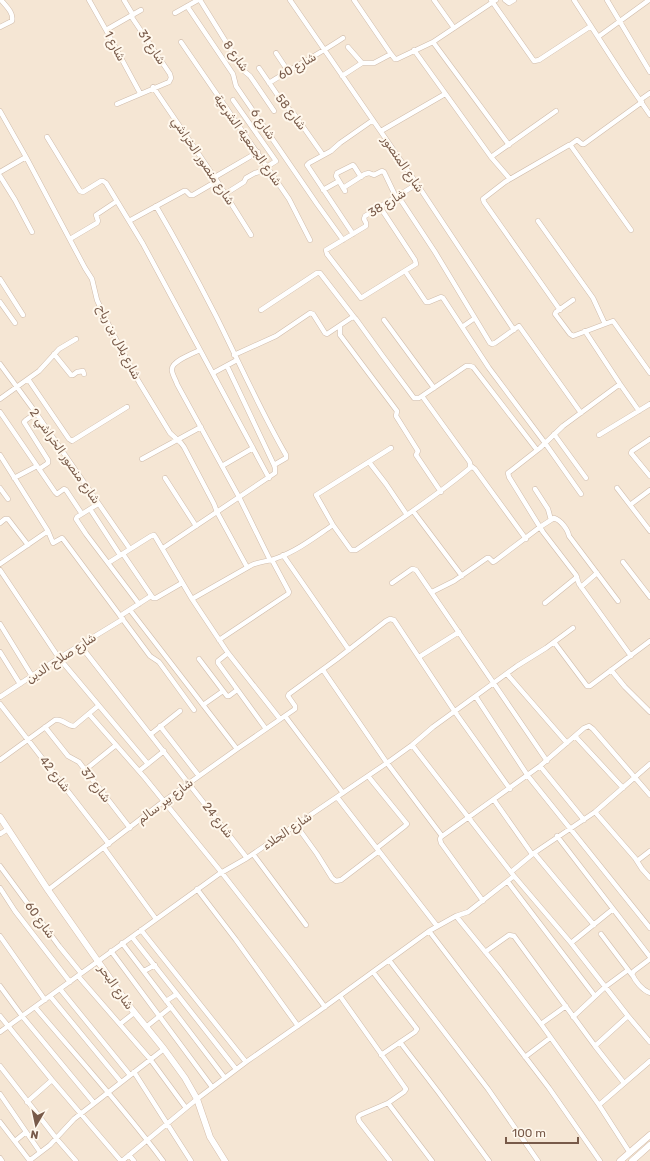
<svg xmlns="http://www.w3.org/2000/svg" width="650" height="1161" font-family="Rubik,Vazirmatn,sans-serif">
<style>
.residential{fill:#f5e6d4}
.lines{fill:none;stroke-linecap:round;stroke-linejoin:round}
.street-casing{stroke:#d0bcab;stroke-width:5.5}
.secondary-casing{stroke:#d5beab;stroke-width:7}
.street{stroke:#fff;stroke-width:4.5}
.secondary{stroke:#fff;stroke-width:6}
.labels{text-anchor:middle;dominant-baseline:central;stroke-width:4;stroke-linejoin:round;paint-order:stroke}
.street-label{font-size:12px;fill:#785a49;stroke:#fff8ed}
</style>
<rect width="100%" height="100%" fill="#fdf4e6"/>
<path class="residential" d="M0,0H650V1161H0Z"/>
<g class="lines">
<defs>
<path id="street" d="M89,0L106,30L140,93
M124,0L133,15
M200,0L244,71L250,76L274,111
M290,0L417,184L514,330
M354,0L391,54
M434,0L454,28
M491,0L534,61L539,60L591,26
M505,0L509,3L514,0
M574,0L624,77L650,115
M607,0L650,72
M187,6L233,74L236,86L317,204L343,240
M175,13L198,0
M0,27L12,21C14,13 6,6 1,0
M106,30L141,10
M598,37L649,0
M181,42L289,199L310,240
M433,42L509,145
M348,47L362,63
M414,50L491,157L556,111
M276,53L288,71
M259,68L283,103L294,114L323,155
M342,76L362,63H374L391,54L395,59H397L433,42L496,0
M269,83C294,67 319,54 343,38
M153,87L217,181L251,235
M640,100L650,93
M117,104L169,82L171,78L170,74L131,16
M0,111L26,157L85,268L92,279L97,300L111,330L139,382L170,433L181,443L184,447L214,504L217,512L247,567
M381,131L445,94
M47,137L80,191L83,192L101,181H103L106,183L143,244L269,478
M570,145L577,140L582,144H584L642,102
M491,157L510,179
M0,172L26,157
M0,176L15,200L32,232
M215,177L258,152
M343,188L365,174L369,173L374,175L382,171L384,172L396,197
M323,190L339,181
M345,191L336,176L337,173L353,165L354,166L361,177
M225,194L244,182L246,178L255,173L259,172L276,161L233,100
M398,196L435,252L490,343L492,344L495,343L519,326L581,413
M156,206C177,242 197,279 216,316C239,362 260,410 286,455V458L274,465
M380,207L415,260L416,264L361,298L327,254L326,250L366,226V223L364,219L365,216L417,184
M129,221L184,191H186L190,195H193L217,181
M538,221L593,298L605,324
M353,234L307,165L309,163L331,151L340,143L373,120
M70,239L97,223L98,221L96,215L117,201
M405,271L426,302H429L441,297L443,298L489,368L545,443L581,494
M0,279L23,315
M573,300L556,312L555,314L570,334L573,336L613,321L650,373
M0,302L15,323
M261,310L317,273H320L354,317
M560,310L484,202L483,199L505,182L569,145L571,146L631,230
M384,320L434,388
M340,326V335L397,411L396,416L418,451L416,455L441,492
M462,327L475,318
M585,331L620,384L639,411
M200,350C194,353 172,361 172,369C171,373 176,380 177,384L239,497L270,560
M54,354L71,375H73L77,372L83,371L84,374
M234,355L276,336L310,313L313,314L325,333L327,334L351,318L354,317L356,319L382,355L414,398H419L422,396
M0,364L36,413L130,549
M213,373L237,360
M28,379L69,439L72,441L127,407
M620,384L563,426L540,448L508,473L509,477L543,532L576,575L579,584L631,656
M0,399L39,371L59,349L76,339
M0,412L55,492L57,494L64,489L66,490L82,514
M36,413L26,420L24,422L48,460V463L39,469
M554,434L586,478
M599,435L650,404
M650,439L632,451L631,453L650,476
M391,448L316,495L333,525L351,550H356C395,523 434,498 470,468V463L469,461L422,396L466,366H470L473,367L537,450
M0,455L48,531L53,543L62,538L63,539L150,656L159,662L194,710
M142,459L201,427
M369,462L386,484L407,515
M222,466L253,448
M471,466L475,469L526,539
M14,478L37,466
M165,478L196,526
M0,488L8,499
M617,488L650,531
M535,489L548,509L551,520
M98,504L77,517L76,519L86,534L139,604
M630,505L650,490
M90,509L120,555
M413,511L462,576
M0,523L5,519H8L28,545
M163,548L275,473V468L274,465L227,366
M123,554L153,598H156L182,583
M283,555L349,650
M623,562L650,597
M108,563L151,536L154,535L156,538L192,599L250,566C258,561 268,562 277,558C297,551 315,537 333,525
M0,564L48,531
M0,570L59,658L148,764
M392,583L412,569H413L416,570L547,761
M581,587L597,573
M432,592L454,581L487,558H489L493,562L495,561L540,527L554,518C561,520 568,530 569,536L618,601
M192,599L228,653L280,719
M545,603L577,577
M130,610L237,749
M120,616L151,596
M0,624L32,676
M219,640L288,594L289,592L287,588L272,560
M554,642L587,686H590L650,641
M80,645L247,858
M0,652L20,684
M228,653L218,661V663L266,729
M419,657L459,632
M199,659L227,696H229L237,690
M323,670L387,763L442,836
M611,670L625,687L650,712
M507,674L567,743
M0,697L59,658L123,619
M476,697L528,776L650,928
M0,704L109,844
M203,705L223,691
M89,714L145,778L222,873L289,959L325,1007
M285,716L343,793
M160,726L199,776
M45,727L68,756L79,762L130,828
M151,734L180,711
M575,736L623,788
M412,745L514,876L571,943L628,1016L650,1042
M0,760L55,720C62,718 67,726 74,726L98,706
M540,766L584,820
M85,770L116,745
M139,771L164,751
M368,776L407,824L405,826L377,848
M337,797L437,926
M494,800L532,854
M595,812L635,858L642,869L650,878
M296,825L317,854L332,878L336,881L341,880L379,851
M0,834L8,829
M557,836L650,957
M104,848L156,919
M534,853L594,925
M253,854L306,925
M637,861L650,851
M0,866L59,946L81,973
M511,872L534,853L595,812L650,764
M508,882L595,996
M0,888L15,911L70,982
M197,889L236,940L298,1026
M48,890L164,801L237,749L295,709V706L288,696L289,694L337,659L386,621L390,619L394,620L455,712L510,789
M483,901L441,843L440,839L441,837L540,766L584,728L589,726L593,729L650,795
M456,916L500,970L541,1024L599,1105L630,1153
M141,930L246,1062
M429,931L549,1088L600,1161
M601,934L632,975
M0,936L45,1000
M132,937L236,1069
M122,943L225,1078
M571,943L613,909
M111,951L212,1087
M485,952L509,935L514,936L595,1046L624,1083
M650,959L634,971L632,974C635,981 642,990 650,993
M389,960L488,1089L538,1161
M144,971L155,965
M373,972L417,1029L415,1032L381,1055
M78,976L150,1059L186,1108
M0,986L22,1016L94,1103
M60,989L130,1075
M50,996L121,1082
M340,996L406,1089L404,1092L388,1103L360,1115L358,1117L359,1121L390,1161
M166,1001L177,994
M35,1007C78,1058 123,1107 163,1161
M0,1016L52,1080L121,1161
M573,1017L605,987L628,970
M120,1024L134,1013
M541,1024L566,1006
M146,1027L171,1007
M0,1032L219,874L247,858L387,763L412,745L433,727L517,666L546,648L573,628
M400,1042L439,1093L489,1161
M595,1046L628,1016
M525,1057L550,1038
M0,1066L56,1138L76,1161
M134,1072L191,1161
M0,1094L40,1152
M27,1102L52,1080
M388,1103L432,1161
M599,1105L650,1061
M0,1122L30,1161
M15,1141L26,1132
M129,1155L134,1161
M0,1158L2,1161
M29,1161L50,1145L74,1119L164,1049
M122,1161L197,1099L246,1062L319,1011L429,931L456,916L468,912L514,876"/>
<path id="secondary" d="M0,817L48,890L130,1007L164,1049L185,1078L197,1099L210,1137L225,1161
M620,1161L650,1135
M632,1161L650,1145"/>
</defs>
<use href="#street" class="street-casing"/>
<use href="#secondary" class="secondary-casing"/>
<use href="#street" class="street"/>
<use href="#secondary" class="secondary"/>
</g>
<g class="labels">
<g class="street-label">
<text transform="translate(115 46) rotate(62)">شارع 1</text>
<text transform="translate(152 47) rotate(56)">شارع 31</text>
<text transform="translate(236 56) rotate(55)">شارع 8</text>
<text transform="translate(297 66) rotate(-30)">شارع 60</text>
<text transform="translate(291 112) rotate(52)">شارع 58</text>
<text transform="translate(263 124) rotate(56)">شارع 6</text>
<text transform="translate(248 140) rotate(55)">شارع الجمعية الشرعية</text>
<text transform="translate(203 161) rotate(56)">شارع منصور الخراشي</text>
<text transform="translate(403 164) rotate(56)">شارع المنصور</text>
<text transform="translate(387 203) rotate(-32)">شارع 38</text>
<text transform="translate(119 342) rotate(63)">شارع بلال بن رباح</text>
<text transform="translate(65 456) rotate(55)">شارع منصور الخراشي 2</text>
<text transform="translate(61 658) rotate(-33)">شارع صلاح الدين</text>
<text transform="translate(55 774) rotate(52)">شارع 42</text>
<text transform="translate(96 785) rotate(52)">شارع 37</text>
<text transform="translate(165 801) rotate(-37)">شارع بير سالم</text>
<text transform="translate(218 820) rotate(52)">شارع 24</text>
<text transform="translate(287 831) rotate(-34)">شارع الجلاء</text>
<text transform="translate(40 920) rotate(54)">شارع 60</text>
<text transform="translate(116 987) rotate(55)">شارع البحر</text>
</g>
</g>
<g transform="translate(36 1125) rotate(189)" stroke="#fff8ed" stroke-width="3" paint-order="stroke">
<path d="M0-3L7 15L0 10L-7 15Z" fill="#785a49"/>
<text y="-6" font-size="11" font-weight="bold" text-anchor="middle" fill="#785a49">N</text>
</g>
<path d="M506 1137v6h72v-6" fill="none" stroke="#785a49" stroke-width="2"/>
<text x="512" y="1137" font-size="12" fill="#785a49" stroke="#fff8ed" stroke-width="3" paint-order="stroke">100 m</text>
</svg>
